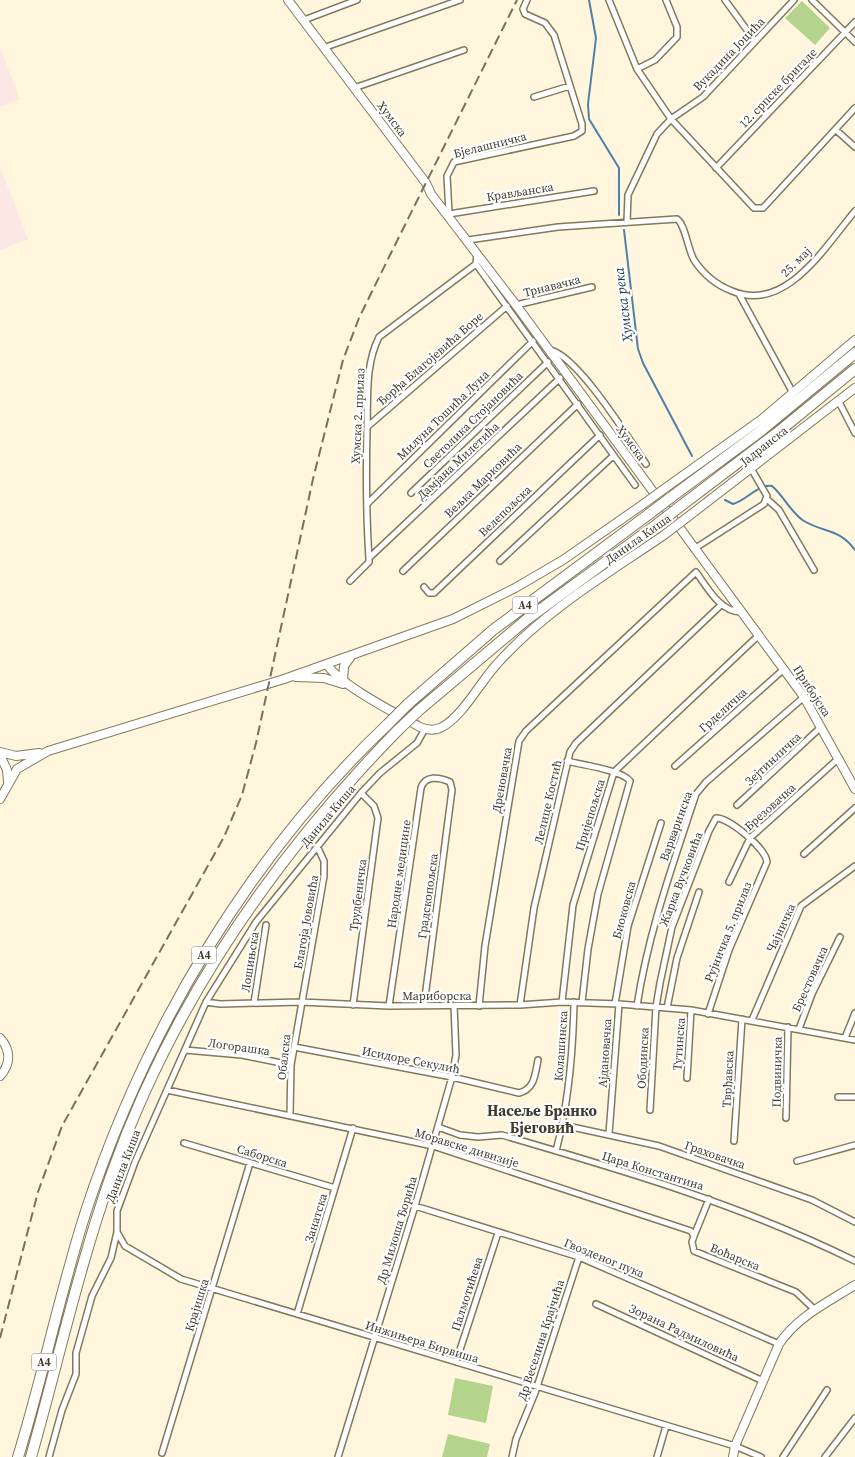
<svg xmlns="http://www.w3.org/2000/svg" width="855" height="1457" font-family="'Source Serif 4',serif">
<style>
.commercial{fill:#fce7e4}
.green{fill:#b4d38d}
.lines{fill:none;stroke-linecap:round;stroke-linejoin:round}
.stream{stroke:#4e81a7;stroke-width:2}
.street-casing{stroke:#82795c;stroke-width:8}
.secondary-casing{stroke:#82795c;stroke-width:10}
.highway-casing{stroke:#82795c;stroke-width:12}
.street{stroke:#fff;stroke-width:5}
.secondary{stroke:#fff;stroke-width:8}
.highway{stroke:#fff;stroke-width:10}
.rail{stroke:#767160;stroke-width:2;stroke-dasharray:10 5;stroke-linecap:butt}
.secondary-bridge-casing{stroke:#82795c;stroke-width:10;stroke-linecap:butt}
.highway-bridge-casing{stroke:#82795c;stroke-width:12;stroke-linecap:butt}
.secondary-bridge{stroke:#fff;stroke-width:8}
.highway-bridge{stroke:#fff;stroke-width:10}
.labels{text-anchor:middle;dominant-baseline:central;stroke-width:4.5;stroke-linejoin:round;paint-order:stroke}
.shield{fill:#fff;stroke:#78756c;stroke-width:1}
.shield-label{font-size:11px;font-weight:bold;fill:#3e3a2d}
.street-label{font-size:12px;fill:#3e3a2d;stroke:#fff}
.water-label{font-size:14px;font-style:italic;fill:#193952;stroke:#fff}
.quarter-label{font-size:15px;font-weight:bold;fill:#3e3a2d;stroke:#fff}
</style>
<rect width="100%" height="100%" fill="#fff6dd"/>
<path class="commercial" d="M0,48L20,99L0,107Z
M0,167L28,239L0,250Z"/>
<path class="green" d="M802,1L830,28L815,45L785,18Z
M455,1378L493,1386L486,1423L448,1415Z
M448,1434L490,1444L487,1457H442Z"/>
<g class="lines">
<path class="stream" d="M589,0L596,38L588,104L589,119L619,168V215
M624,230L638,349L643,363L692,456
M725,500L733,504C746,501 759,483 772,486C784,496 791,513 804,521C824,533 839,528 855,550"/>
<defs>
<path id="street" d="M527,0L523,9L525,14L545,23L554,35L582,124V131L574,136L454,162L447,176L449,214L594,191
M609,0L637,69L671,119L754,208H763L855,108
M725,0L755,41
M812,0L855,42
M304,20L357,0
M323,48L460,0
M637,69L655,60L677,37V27L666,0
M354,88L464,50
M534,97L570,86
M836,130L855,147
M716,168L855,22
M627,222L628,195L657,134L671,119L703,97L794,0
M468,240L558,227L677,219C685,224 688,250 694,260C704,275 716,285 732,291C786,314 826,245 855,211
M477,253L476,264L635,485
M739,294L793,393
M516,305L592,287
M550,350C578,356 629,439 646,464
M839,402L855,433
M367,427L507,306
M411,493L548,362
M767,499L779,510L814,570
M367,504L533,341
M694,549L764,504L767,496L752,470
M369,558L560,378
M500,561L613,456
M403,571L578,404
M350,581L369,562V558C366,514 366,472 367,428C368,397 365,365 379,337L476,264
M424,587L429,593H434L600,435
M567,761C582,765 622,770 630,781L598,894L588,949L582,1002
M675,766L784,669
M737,805L821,727
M804,854L855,808
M729,882L750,838L839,758
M206,1002L220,1004L301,1002L389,1006L520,1005L562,1002L619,1004L691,1010L855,1040
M562,1002L573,905L614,772L759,635
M254,1003L266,925
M615,1004L628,926L661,823
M353,1005L378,818L374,806L361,793
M520,1005L534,908L570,752L576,743L721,605
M389,1006L421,788C425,775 439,777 450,782L452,790L424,1005
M479,1006L485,946L519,741L526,731L696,572C707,587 720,612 741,612
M637,1006C648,933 673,864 696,794L706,782L804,697
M667,1008L677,958L699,892
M752,1020L801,906L855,866
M799,1029L812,994L840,937
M845,1038L855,1013
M294,1047L452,1077L519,1093C535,1089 535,1074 538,1060
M185,1050L242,1055L291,1065
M687,1078L691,1010
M167,1090L433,1146L691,1231L694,1236
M838,1097H855
M650,1110L656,1007L660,983L672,927L709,831L716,818C730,818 766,849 767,862L729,950L708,1014
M290,1114L291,1065L324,876V861L317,846
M786,1118L788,1027
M563,1125L659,1146L812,1200L855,1222
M438,1127L460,1135L478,1137L502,1135C622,1170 742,1205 855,1261
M609,1134L619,1004
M734,1141L742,1019
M184,1143L335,1188
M556,1151C569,1102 573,1052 574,1002
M797,1161L855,1145
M709,1199L694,1236L692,1242L694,1251L796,1292L815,1310
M415,1206L579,1257L779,1344
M117,1232L125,1246L181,1279L735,1446L761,1457
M596,1304L763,1381
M297,1314L353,1128
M456,1362L498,1233
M162,1453L250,1163
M49,1457L62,1410L76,1374V1353L92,1296L111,1258L117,1232V1211L135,1162L206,1002L256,922L361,793L380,773L417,743L425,729
M338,1457L415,1206L452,1077L456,1055L454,1005
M512,1457L516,1439L535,1393L579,1257
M657,1457L666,1426
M783,1457L827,1390
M825,1457L855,1418"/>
<path id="secondary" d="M288,0L426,183L431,194L516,305L804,697L855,789
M664,489L762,419L855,340
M685,519L855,388
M327,664C338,684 397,714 420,727C427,730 435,731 442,727C462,717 481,681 497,664C543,612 607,574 664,535
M296,677L324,678L343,684
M343,681L344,666L352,655
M0,752L16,756L39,753
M0,755L7,770L8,782
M0,799L17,769L48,751L284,679L453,619L515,588L563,560L642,505
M0,1038C11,1050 11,1064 0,1076
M733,1457L735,1446L779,1344C797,1317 828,1302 855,1285"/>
<path id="highway" d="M670,498L758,433L855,353
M678,508L777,433L855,369
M408,704L493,630L649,514
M418,711L526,620L656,525
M18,1457C43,1376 60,1292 86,1211C146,1029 249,856 388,724
M31,1457C58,1362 79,1266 112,1173C172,1004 274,857 398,730"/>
</defs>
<use href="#street" class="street-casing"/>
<use href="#secondary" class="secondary-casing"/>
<use href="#highway" class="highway-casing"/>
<use href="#street" class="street"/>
<use href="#secondary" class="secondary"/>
<use href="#highway" class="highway"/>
<path class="rail" d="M0,1338L38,1192L62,1126L224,837L242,795L256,743L313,479L343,360L359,318L392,251L517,0"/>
<defs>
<path id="secondary-bridge" d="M642,505L664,489
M664,535L685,519"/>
<path id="highway-bridge" d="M649,514L670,498
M656,525L678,508
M388,724L408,704
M398,730L418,711"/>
</defs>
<use href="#secondary-bridge" class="secondary-bridge-casing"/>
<use href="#highway-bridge" class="highway-bridge-casing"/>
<use href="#secondary-bridge" class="secondary-bridge"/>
<use href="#highway-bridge" class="highway-bridge"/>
</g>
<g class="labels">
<g class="shield">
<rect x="512.5" y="596.5" width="25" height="17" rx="4"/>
<rect x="191.5" y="946.5" width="25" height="17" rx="4"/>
<rect x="31.5" y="1353.5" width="25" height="17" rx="4"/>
</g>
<g class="shield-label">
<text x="525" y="605">A4</text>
<text x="204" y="955">A4</text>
<text x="44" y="1362">A4</text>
</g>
<g class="street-label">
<text transform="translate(729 54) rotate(-46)">Вукадина Јоцића</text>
<text transform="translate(778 88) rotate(-46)">12. српске бригаде</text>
<text transform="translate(392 119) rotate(53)">Хумска</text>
<text transform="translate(490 145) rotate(-14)">Бјелашничка</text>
<text transform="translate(520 192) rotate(-9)">Крављанска</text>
<text transform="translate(796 262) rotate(-45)">25. мај</text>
<text transform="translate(552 286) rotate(-14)">Трнавачка</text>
<text transform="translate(430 359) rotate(-41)">Ђорђа Благојевића Боре</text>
<text transform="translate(443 415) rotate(-44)">Милуна Тошића Луна</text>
<text transform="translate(358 416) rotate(-87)">Хумска 2. прилаз</text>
<text transform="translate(473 420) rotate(-44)">Светолика Стојановића</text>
<text transform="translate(631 443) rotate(54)">Хумска</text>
<text transform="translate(764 446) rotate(-38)">Јадранска</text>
<text transform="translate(458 461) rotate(-43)">Дамјана Милетића</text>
<text transform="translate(483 480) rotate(-44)">Вељка Марковића</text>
<text transform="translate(505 511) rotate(-44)">Велепољска</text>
<text transform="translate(638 539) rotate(-35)">Данила Киша</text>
<text transform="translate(812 691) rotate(57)">Прибојска</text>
<text transform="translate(723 710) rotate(-42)">Грделичка</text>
<text transform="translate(773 759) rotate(-43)">Зејтинличка</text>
<text transform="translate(502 780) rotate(-80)">Дреновачка</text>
<text transform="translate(548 802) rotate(-77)">Лелице Костић</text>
<text transform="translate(770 807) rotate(-42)">Брезовачка</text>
<text transform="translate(590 815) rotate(-73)">Пријепољска</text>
<text transform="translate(328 816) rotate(-50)">Данила Киша</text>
<text transform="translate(676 826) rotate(-70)">Варваринска</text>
<text transform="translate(399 874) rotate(-82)">Народне медицине</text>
<text transform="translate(681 879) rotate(-69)">Жарка Вучковића</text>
<text transform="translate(358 895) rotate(-83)">Трудбеничка</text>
<text transform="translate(428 896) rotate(-82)">Градскопољска</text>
<text transform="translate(624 910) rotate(-75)">Биоковска</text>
<text transform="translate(306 922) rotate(-80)">Благоја Јововића</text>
<text transform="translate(781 928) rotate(-65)">Чајничка</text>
<text transform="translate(728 932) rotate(-68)">Рујничка 5. прилаз</text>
<text transform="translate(250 962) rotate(-81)">Лошињска</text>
<text transform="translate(810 979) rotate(-66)">Брестовачка</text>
<text x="437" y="996">Мариборска</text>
<text transform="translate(679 1044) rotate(-86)">Тутинска</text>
<text transform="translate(561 1046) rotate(-86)">Колашинска</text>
<text transform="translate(239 1047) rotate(8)">Логорашка</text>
<text transform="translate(605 1053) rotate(-86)">Ајдановачка</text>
<text transform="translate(284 1057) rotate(-84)">Обалска</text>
<text transform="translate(643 1058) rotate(-87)">Ободинска</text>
<text transform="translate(411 1060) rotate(11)">Исидоре Секулић</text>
<text transform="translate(777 1072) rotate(-89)">Подвиничка</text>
<text transform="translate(728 1079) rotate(-87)">Тврђавска</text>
<text transform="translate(467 1148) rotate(17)">Моравске дивизије</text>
<text transform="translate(715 1155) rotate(19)">Граховачка</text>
<text transform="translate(262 1156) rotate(17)">Саборска</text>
<text transform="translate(123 1166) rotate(-69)">Данила Киша</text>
<text transform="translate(653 1171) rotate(17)">Цара Константина</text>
<text transform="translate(316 1218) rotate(-73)">Занатска</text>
<text transform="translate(397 1230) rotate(-73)">Др Милоша Ђорића</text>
<text transform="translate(735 1257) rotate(22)">Воћарска</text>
<text transform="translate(604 1258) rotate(22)">Гвозденог пука</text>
<text transform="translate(467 1294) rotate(-72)">Палмотићева</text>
<text transform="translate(197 1305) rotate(-73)">Крајишка</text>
<text transform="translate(684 1333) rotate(25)">Зорана Радмиловића</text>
<text transform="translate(541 1340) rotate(-72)">Др Веселина Крајчића</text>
<text transform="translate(422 1342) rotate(17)">Инжињера Бирвиша</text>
</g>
<g class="water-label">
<text transform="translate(623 305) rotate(-97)">Хумска река</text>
</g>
<g class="quarter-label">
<text x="542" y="1110">Насеље Бранко<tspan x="542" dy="17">Бјеговић</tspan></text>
</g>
</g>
</svg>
